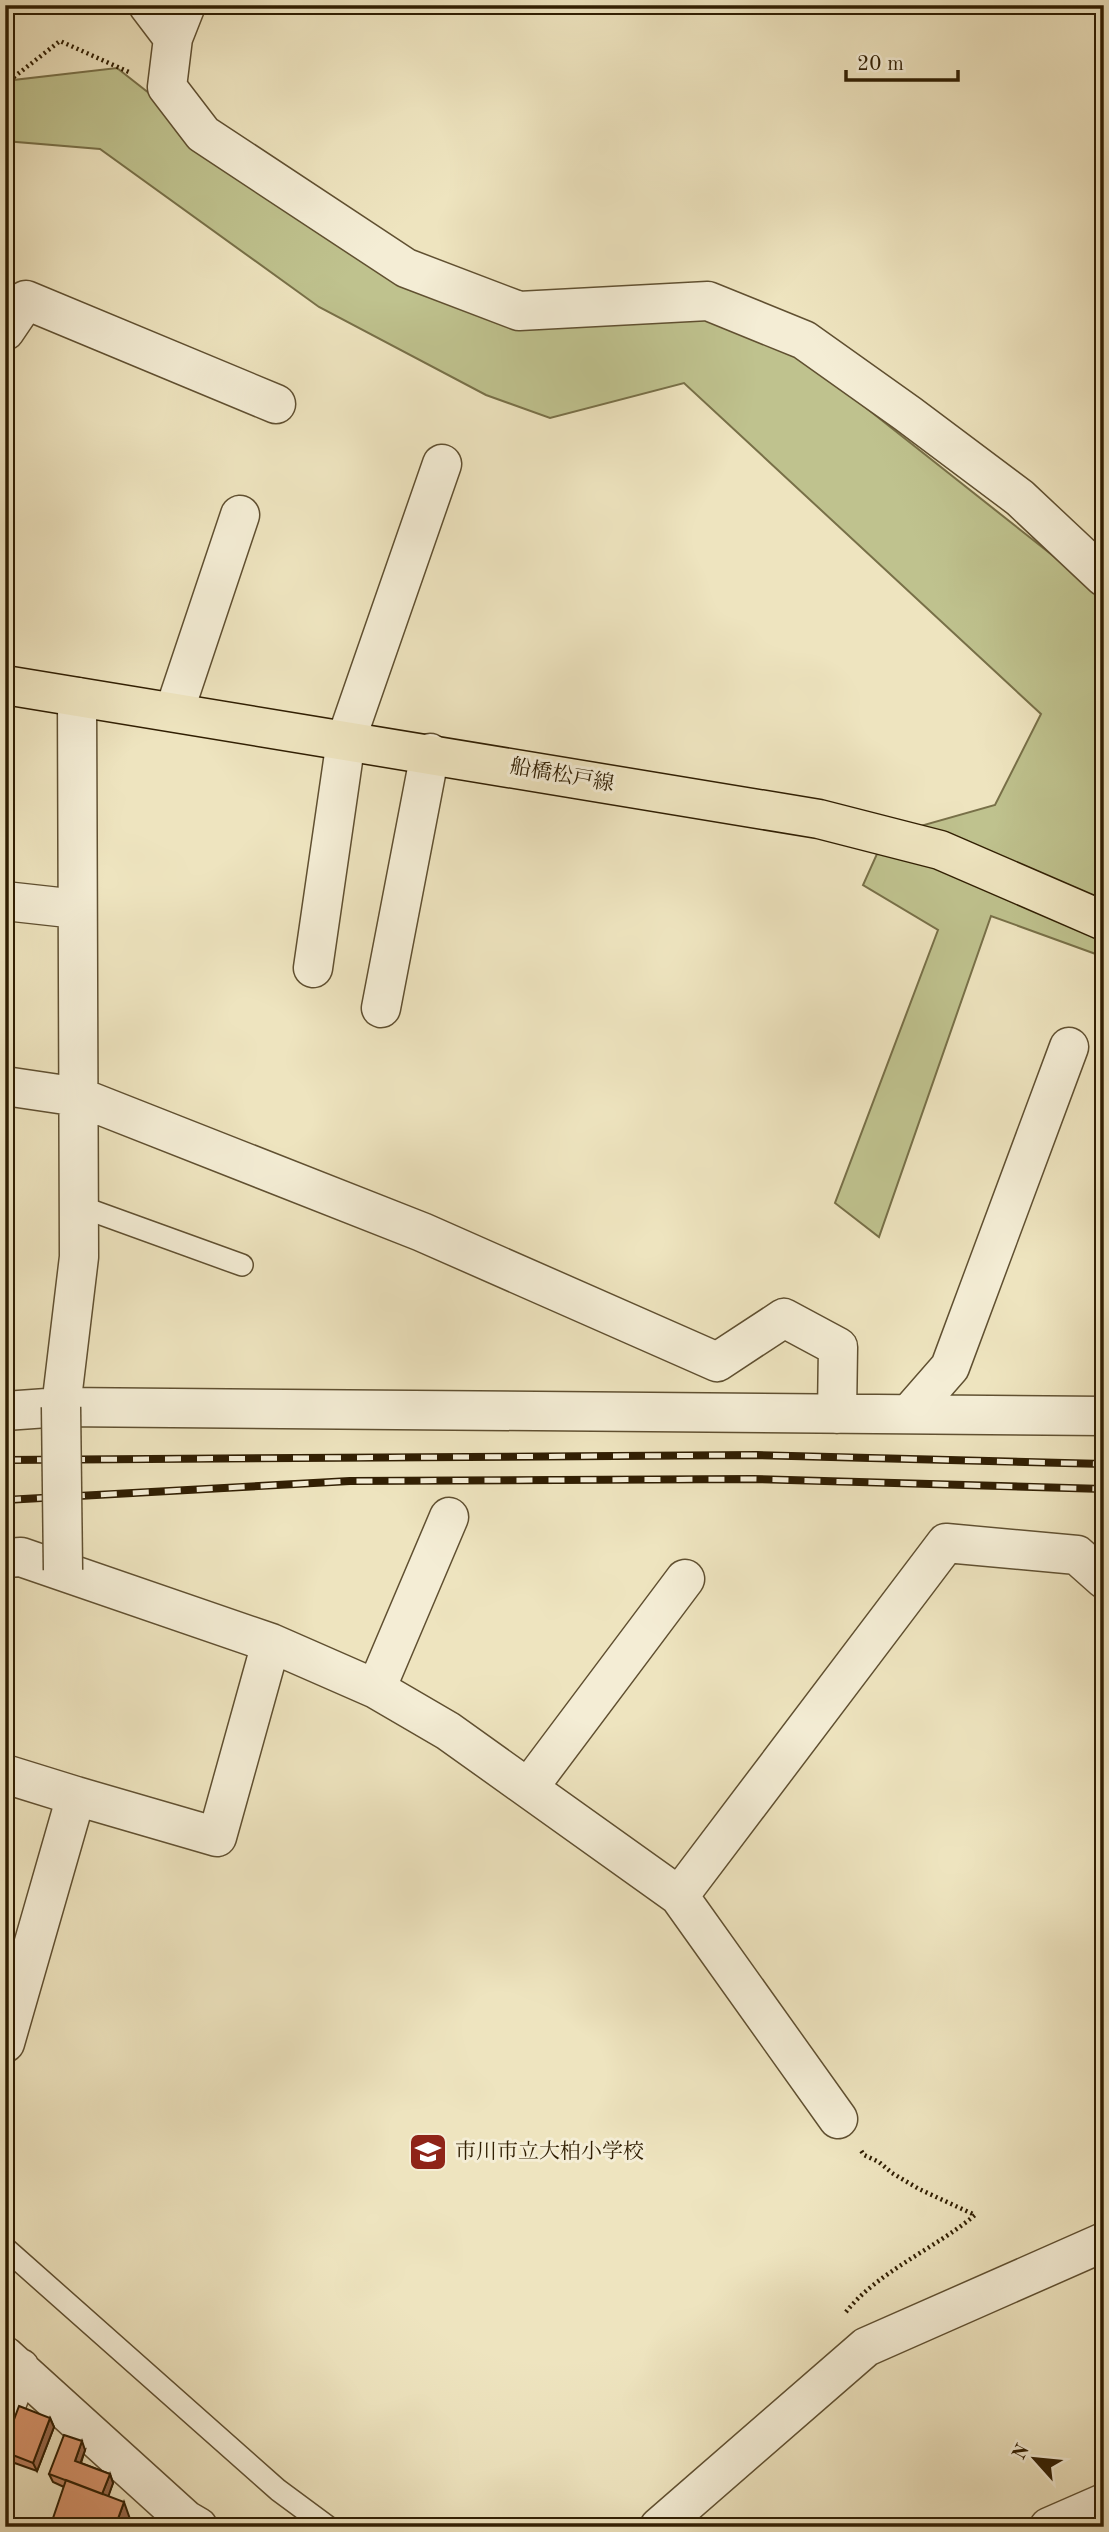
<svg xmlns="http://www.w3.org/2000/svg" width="1109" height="2532" font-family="'Old Standard TT','Noto Serif JP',serif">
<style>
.green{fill:#bfc28e;stroke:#787048;stroke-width:2}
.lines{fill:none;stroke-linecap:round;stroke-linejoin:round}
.service-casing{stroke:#605031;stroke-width:24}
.minor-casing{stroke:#605031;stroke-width:41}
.primary-casing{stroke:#301e02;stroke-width:41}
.path{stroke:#301e02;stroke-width:4.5;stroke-dasharray:2 3.5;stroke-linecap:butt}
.service{stroke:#f4edd5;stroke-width:21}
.minor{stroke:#f4edd5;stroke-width:38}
.primary{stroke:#eee4bf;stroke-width:38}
.rail-casing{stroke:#301e02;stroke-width:8}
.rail{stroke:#f4edd5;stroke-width:5;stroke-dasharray:16;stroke-linecap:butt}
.minor-bridge-casing{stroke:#605031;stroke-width:41;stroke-linecap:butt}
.minor-bridge{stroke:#f4edd5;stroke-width:38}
.wall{fill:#ba805e;stroke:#301e02;stroke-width:2}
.shaded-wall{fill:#97684c;stroke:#301e02;stroke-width:2}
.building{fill:#d8956d;stroke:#301e02;stroke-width:2}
.labels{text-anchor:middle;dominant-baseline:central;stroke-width:6;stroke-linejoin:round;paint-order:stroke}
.street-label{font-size:21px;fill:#301e02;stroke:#f4edd5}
.poi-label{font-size:21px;fill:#301e02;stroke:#f4edd5;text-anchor:start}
</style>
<rect width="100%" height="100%" fill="#eee4bf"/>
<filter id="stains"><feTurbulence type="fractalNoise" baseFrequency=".00286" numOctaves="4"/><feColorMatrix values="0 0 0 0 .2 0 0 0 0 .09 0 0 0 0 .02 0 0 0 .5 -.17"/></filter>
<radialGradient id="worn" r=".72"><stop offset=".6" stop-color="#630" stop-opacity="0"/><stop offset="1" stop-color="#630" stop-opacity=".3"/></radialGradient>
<path class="green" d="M117,68L340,243L478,309L755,320L1061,562L1104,559V957L991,916L879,1237L835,1203L938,930L863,885L885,836L995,805L1041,714L684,383L550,418L486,395L319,307L100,149L5,141V81Z"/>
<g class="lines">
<defs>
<path id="service" d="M79,1206L242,1265
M5,2248L278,2490L328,2527"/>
<path id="minor" d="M148,5L173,38
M186,5L173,38L167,87L203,134L406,268L519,311L708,301L804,340L908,414L1020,498L1104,577
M5,331L26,300L276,404
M174,712L240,515
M5,901L77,909
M313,968L346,740L442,464
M381,1008L430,753
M5,1086L79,1097L422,1232L717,1362L784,1318L838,1347L837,1414
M61,1407L79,1257L77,697
M5,1411L61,1407L1104,1416
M909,1414L950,1367L1069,1047
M5,1558L21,1557L271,1643L376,1689L448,1731L679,1896L946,1543L1077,1555L1104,1579
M376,1689L449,1517
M5,1774L76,1796L5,2043
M529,1787L685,1579
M76,1796L217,1837L271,1643
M679,1896L838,2119
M5,2356L186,2520L198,2527
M5,2408L20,2368
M659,2527L866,2347L1104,2242
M1049,2527L1104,2503"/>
<path id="primary" d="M5,685L819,819L940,850L1104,921"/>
</defs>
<use href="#service" class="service-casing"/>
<use href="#minor" class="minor-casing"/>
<use href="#primary" class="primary-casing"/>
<path class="path" d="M5,84L60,41L131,73
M846,2312C877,2272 936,2248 975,2215L919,2189L892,2173L879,2162L864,2155L860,2149"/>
<use href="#service" class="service"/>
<use href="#minor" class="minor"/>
<use href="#primary" class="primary"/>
<defs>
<path id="rail" d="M5,1460L757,1455L1104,1464
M5,1500L350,1481L753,1479L1104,1489"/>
</defs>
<use href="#rail" class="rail-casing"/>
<use href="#rail" class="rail"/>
<defs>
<path id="minor-bridge" d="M61,1407L63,1570"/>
</defs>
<use href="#minor-bridge" class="minor-bridge-casing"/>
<use href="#minor-bridge" class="minor-bridge"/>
</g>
<path class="wall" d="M50,2418L54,2427L37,2471L6,2460L5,2444Z
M85,2450L81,2463L110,2474L113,2483L108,2496L130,2519L64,2487L53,2482L49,2474Z"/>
<path class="shaded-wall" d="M50,2418L54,2427L37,2471L33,2463Z
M82,2441L85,2450L78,2470L75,2461Z
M110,2474L113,2483L106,2503L102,2494Z
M124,2502L130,2519L127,2527H115Z"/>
<path class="building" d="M19,2406L50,2418L33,2463L5,2452V2444Z
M64,2435L82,2441L75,2461L110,2474L102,2494L49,2474Z
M66,2480L124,2502L115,2527H50Z
M5,2515L35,2526L34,2527H5Z"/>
<defs>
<symbol id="school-square" viewBox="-11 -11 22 22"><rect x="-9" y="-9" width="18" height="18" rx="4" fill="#8f2418" stroke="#f4edd5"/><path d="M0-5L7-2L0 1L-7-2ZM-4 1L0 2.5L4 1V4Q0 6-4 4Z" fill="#fff"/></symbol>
</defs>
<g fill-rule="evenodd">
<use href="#school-square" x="406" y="2130" width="44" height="44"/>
</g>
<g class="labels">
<g class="street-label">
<text transform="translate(562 776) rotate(10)">船橋松戸線</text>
</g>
<g class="poi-label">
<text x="455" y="2152">市川市立大柏小学校</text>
</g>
</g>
<rect width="1109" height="2532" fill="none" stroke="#eee4bf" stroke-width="28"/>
<rect x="7" y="7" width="1095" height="2518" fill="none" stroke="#301e02" stroke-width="3.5"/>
<rect x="14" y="14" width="1081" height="2504" fill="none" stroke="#301e02" stroke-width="2"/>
<g transform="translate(1035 2459) rotate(297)" stroke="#f4edd5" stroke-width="5" paint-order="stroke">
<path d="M0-5L12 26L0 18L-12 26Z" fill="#301e02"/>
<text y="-10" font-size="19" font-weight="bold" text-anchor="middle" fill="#301e02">N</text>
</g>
<path d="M846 70v10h112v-10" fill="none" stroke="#301e02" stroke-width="3.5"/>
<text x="857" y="70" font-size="21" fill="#301e02" stroke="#f4edd5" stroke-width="5" paint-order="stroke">20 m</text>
<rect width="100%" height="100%" filter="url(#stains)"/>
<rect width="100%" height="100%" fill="url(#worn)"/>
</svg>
